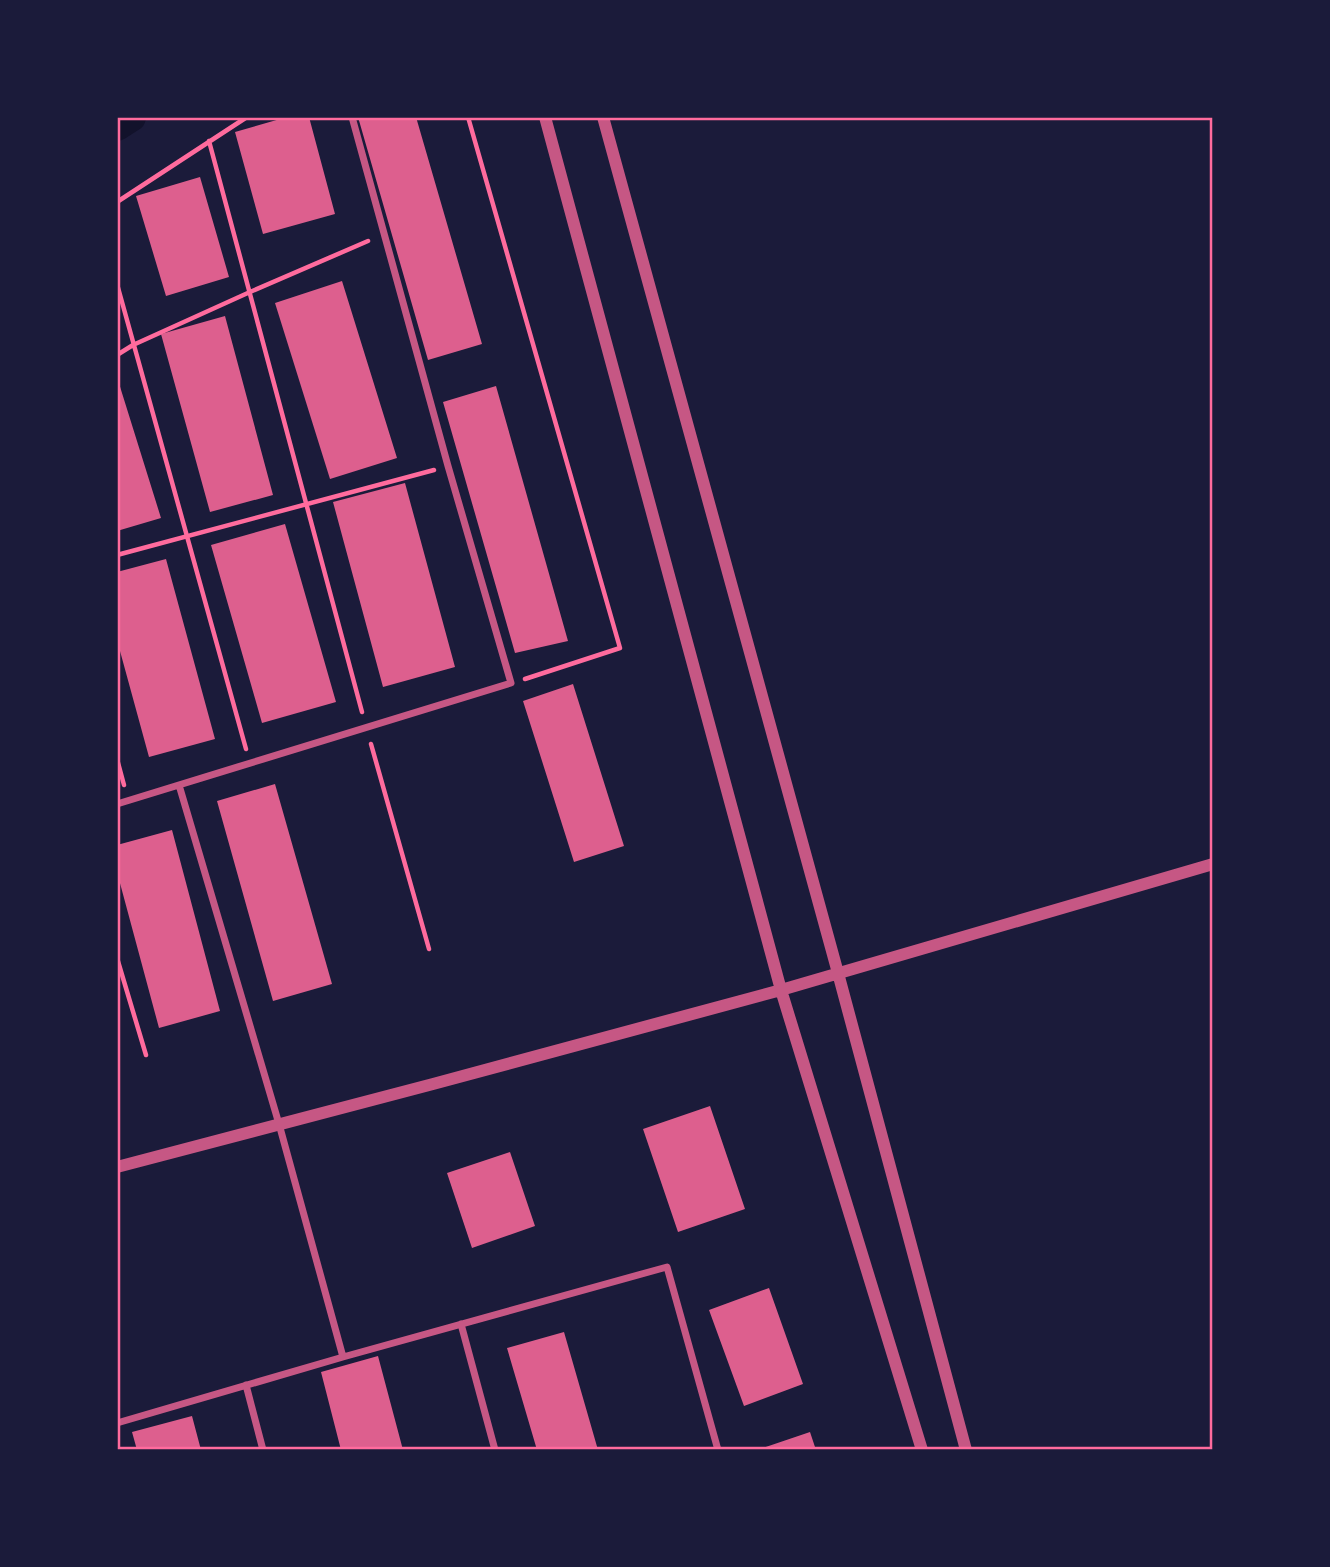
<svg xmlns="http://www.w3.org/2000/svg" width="1330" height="1567" font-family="Rubik,sans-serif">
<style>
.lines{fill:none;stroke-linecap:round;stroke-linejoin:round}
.canal{stroke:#12122b;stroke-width:30}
.building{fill:#dd5f8e}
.path{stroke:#ff6b9d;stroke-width:4.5}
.minor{stroke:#c65784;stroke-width:7}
.tertiary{stroke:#c65784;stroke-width:12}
.neatline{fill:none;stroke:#ff6b9d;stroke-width:2.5}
</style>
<rect width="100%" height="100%" fill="#1b1b3a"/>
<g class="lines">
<path class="canal" d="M117,126L131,117"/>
</g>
<path class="building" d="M287,117H309L335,214L263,234L235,132Z
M358,117H416L482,344L428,360Z
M200,177L229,277L166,296L136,196Z
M342,281L397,458L330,479L275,303Z
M225,316L273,495L210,512L161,334Z
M117,377L161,518L117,531Z
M496,386L568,641L515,653L443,402Z
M405,483L455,667L383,687L333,502Z
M285,524L336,702L262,723L211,545Z
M166,559L215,739L149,757L117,640V572Z
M573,684L624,846L574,862L523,701Z
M275,784L332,984L273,1001L217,801Z
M172,830L220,1011L159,1028L117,872V845Z
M710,1106L745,1209L678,1232L643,1129Z
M510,1152L535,1226L472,1248L447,1173Z
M769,1288L803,1384L744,1406L709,1310Z
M564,1332L598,1450H537L507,1348Z
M378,1356L403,1450H341L321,1372Z
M192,1416L201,1450H137L132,1432Z
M810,1432L816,1450H760V1449Z"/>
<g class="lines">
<path class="path" d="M468,117L620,648L525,679
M209,141L362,712
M117,202L247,117
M117,284L246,749
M117,355L133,345L250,292L368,241
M117,555L434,470
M371,744L429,949
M117,759L124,785
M117,958L146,1055"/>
<path class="minor" d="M179,785L279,1124L343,1357L667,1267L718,1450
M117,804L511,683L448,466L352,117
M461,1324L495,1450
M246,1385L263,1450
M117,1423L343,1357"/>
<path class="tertiary" d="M545,117L781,990L922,1450
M603,117L838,973L966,1450
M117,1167L433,1084L781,990L1213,864"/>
</g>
<rect width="1330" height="1567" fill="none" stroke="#1b1b3a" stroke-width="238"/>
<rect x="119" y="119" width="1092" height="1329" class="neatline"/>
</svg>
